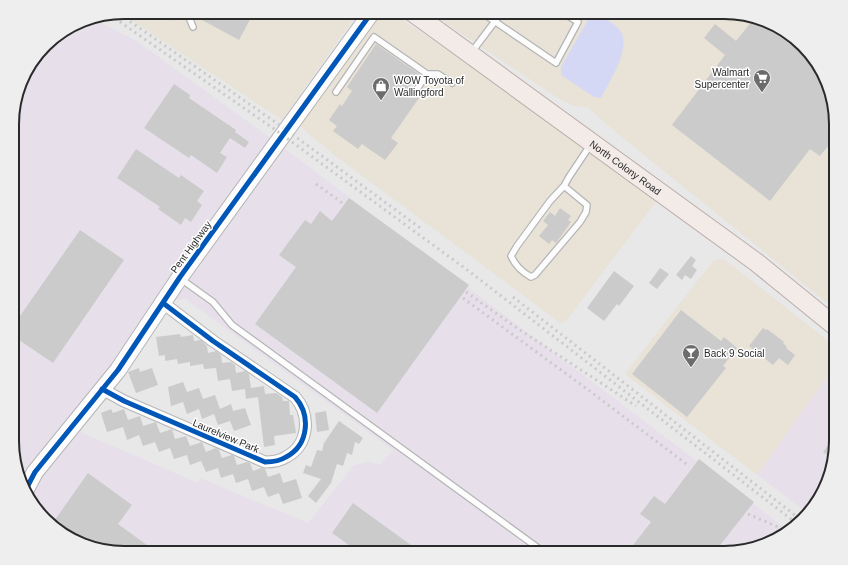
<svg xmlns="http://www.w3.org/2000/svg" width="848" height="565" font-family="Helvetica,sans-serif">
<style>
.commercial{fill:#e8e2d7}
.industrial{fill:#e7e0eb;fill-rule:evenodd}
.green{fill:#d5d8f5}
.building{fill:#cbcbcb}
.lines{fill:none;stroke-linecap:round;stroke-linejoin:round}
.lane-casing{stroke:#b5b5b6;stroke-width:8}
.street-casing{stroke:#b5b5b6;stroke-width:13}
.secondary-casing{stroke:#b5b5b6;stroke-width:18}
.primary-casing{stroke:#bbadaa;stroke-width:20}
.lane{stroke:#fcfcfc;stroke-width:5.5}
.street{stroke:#fcfcfc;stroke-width:11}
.secondary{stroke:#fcfcfc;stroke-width:16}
.primary{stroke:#f2ebe8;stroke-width:18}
.rail{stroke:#cacaca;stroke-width:3;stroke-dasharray:2 4;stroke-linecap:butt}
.cycleway-casing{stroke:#fff;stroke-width:8}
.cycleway{stroke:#0057b8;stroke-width:5}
.labels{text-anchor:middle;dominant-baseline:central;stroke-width:3;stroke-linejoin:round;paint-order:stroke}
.poi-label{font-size:10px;fill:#2a2a2a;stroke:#fff;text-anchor:start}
.street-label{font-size:10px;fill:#2a2a2a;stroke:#fff}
.rim{fill:none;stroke:#2a2a2a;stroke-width:2}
</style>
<rect width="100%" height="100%" fill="#e8e8e9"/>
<path class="commercial" d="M124,12H356L354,18L282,120L121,13Z
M429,12H724L786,31L821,68L836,117V310L618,134L587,107L573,106L558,98Z
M390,14L399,17L466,63L656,202L566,321L560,323L337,157L296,123L381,15Z
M724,259L836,347V365L757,475L625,374L713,261Z"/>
<path class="industrial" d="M92,18L137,41L283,147L788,530L780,538L731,553H124L62,534L27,497L13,455V110L24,74L50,40L82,20ZM185,299L393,450L380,465L368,461L353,466L308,523L201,478L198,483L81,432L86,419L171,301Z
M836,365V448L817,503L807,513L757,475Z"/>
<path class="green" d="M596,13C604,18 615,23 621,32C631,49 609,82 601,98L594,97L561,75V67L589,18L593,17Z"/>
<path class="building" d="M191,12H254L239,40L193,15Z
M752,21L786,31L821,68L836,117V136L820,156L810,149L770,201L672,125L725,55L704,38L715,24L736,41Z
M376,44L419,74L407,90L419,98L391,138L398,143L385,160L362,144L358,149L333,131L337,126L329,120L340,104L342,106L352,91L347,87Z
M174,84L190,95L189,98L236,130L235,132L249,142L245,148L230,138L220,153L227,157L217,173L191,155L189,158L144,128Z
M136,149L179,178L181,175L204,191L197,201L202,205L191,222L185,218L181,225L158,209L160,207L117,178Z
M349,198L469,285L377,413L255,324L296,267L279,255L305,220L311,224L320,211L332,221Z
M560,208L571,216L568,220L571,222L556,243L552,240L549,244L539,236L548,225L543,221L550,212L555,216Z
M80,230L124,260L53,363L13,336V326Z
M691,256L696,260L692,266L697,270L691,279L685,275L682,280L676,275Z
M660,268L669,274L657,289L649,283Z
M614,271L634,286L619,306L617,304L604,321L587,308Z
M681,310L721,341L724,337L737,348L723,366L726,368L687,417L632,374Z
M763,328L766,330L767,329L784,342L783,343L787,347L786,348L795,355L788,365L779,358L773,365L749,346Z
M180,334L181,337L193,335L194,341L201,340L207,346L208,353L216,351L221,355L222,363L231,362L235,365L236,373L245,371L249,374L251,388L264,386L265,394L276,393L282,397L283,401H289L290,415H293L296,433L274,436L275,445L264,447L258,397L246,399L245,389L232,391L230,379L218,381L216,368L204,369L203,364L190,366V362L178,364L177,359L165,361V355L159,356L156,337Z
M139,368L140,372L152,368L158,385L136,393L128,372Z
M183,382L187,392L199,388L203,399L215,395L220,409L231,404L233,411L245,408L251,425L234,431L230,421L218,425L214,414L202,419L199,409L187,414L183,402L171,406L168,387Z
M111,409L113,413L124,409L128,420L140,416L143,426L156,422L160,433L172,429L175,439L186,436L190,446L202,442L206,452L216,448L219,450L222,458L232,455L234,456L237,465L247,462L250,463L253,471L261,468L265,469L268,477L280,473L283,483L296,479L302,498L283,504L279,493L268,497L264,487L252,491L248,479L236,483L233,474L221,478L218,468L206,472L201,461L190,465L187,455L174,459L170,448L159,452L155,442L143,446L139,435L127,440L123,427L107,432L101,413Z
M326,411L329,430L317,432L315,413Z
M339,421L363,438L359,444L355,442L352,455L347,453L343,466L337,464L331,483L316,503L308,496L321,479L303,473L306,465L311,467L317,450L322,451L324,443Z
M836,436V448L832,459L823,452Z
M699,459L754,502L714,553H627L651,522L640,514L654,496L665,504Z
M88,473L132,505L118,524L158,553H124L62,534L52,524Z
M353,503L422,553H360L332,533Z"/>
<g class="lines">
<defs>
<path id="lane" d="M164,12L171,16
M481,12L556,63L578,22L562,12
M188,15L193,27
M471,53L502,12
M417,89L427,74
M336,92L374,37L427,74H438L452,83
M564,186L587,205L586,212L580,222L535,275L531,277C522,272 515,265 511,256L517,246L550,201L564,186L569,177L591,144
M181,279L213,302L232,325L545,553"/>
<path id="street" d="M102,389L124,401L265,462C273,462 280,461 286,457C309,445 311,415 295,397L213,341L163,303"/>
<path id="secondary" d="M25,491L35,472L118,370L180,277L372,12"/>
<g id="primary">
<path id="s1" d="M412,12L756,262L836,327"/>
</g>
</defs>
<use href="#lane" class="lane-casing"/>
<use href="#street" class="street-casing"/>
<use href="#secondary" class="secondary-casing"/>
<use href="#primary" class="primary-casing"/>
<use href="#lane" class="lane"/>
<use href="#street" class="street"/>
<use href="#secondary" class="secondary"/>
<use href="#primary" class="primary"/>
<path class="rail" d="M110,15L277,131L470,272L796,523
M125,18L281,126L423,230
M316,184L344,204
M466,292L517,328L636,406
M513,297L800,519
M463,298L591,392L689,466
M748,514L787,531"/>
<defs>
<path id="cycleway" d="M102,389L124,401L265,462C273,462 280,461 286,457C309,445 311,415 295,397L213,341L163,303
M25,491L35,472L118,370L180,277L372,12"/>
</defs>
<use href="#cycleway" class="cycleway-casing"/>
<use href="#cycleway" class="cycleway"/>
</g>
<defs>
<symbol id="supermarket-pin" viewBox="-11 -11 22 30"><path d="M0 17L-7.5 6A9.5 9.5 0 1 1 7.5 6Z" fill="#6c6c6d" stroke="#fff"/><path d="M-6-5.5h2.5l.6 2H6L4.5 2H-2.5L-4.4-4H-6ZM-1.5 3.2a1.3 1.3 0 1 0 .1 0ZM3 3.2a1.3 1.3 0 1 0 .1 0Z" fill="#fff"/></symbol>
<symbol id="shop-pin" viewBox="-11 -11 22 30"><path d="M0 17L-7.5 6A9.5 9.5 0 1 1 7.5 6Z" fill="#6c6c6d" stroke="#fff"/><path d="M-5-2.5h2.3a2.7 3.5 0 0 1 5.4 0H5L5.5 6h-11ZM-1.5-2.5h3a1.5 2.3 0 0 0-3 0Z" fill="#fff"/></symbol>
<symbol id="bar-pin" viewBox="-11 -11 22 30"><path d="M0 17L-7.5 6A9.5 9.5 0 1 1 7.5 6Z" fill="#6c6c6d" stroke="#fff"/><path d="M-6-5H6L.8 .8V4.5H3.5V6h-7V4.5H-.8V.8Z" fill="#fff"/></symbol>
</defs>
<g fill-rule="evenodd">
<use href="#supermarket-pin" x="752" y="68" width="20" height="27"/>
<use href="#shop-pin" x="371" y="76" width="20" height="27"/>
<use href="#bar-pin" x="681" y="343" width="20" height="27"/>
</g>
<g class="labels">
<g class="poi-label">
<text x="749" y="72" text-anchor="end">Walmart<tspan x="749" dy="12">Supercenter</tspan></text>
<text x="394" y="80">WOW Toyota of<tspan x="394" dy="12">Wallingford</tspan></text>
<text x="704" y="353">Back 9 Social</text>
</g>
<g class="street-label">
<text stroke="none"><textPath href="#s1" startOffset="264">North Colony Road</textPath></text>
<text transform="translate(191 247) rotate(-54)">Pent Highway</text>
<text transform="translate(226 436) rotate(23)">Laurelview Park</text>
</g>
</g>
<path d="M0 0H848V565H0ZM124 19H724A105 105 0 0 1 829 124V441A105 105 0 0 1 724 546H124A105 105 0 0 1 19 441V124A105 105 0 0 1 124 19Z" fill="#eee" fill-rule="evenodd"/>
<path class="rim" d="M124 19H724A105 105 0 0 1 829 124V441A105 105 0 0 1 724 546H124A105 105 0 0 1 19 441V124A105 105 0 0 1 124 19Z"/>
</svg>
